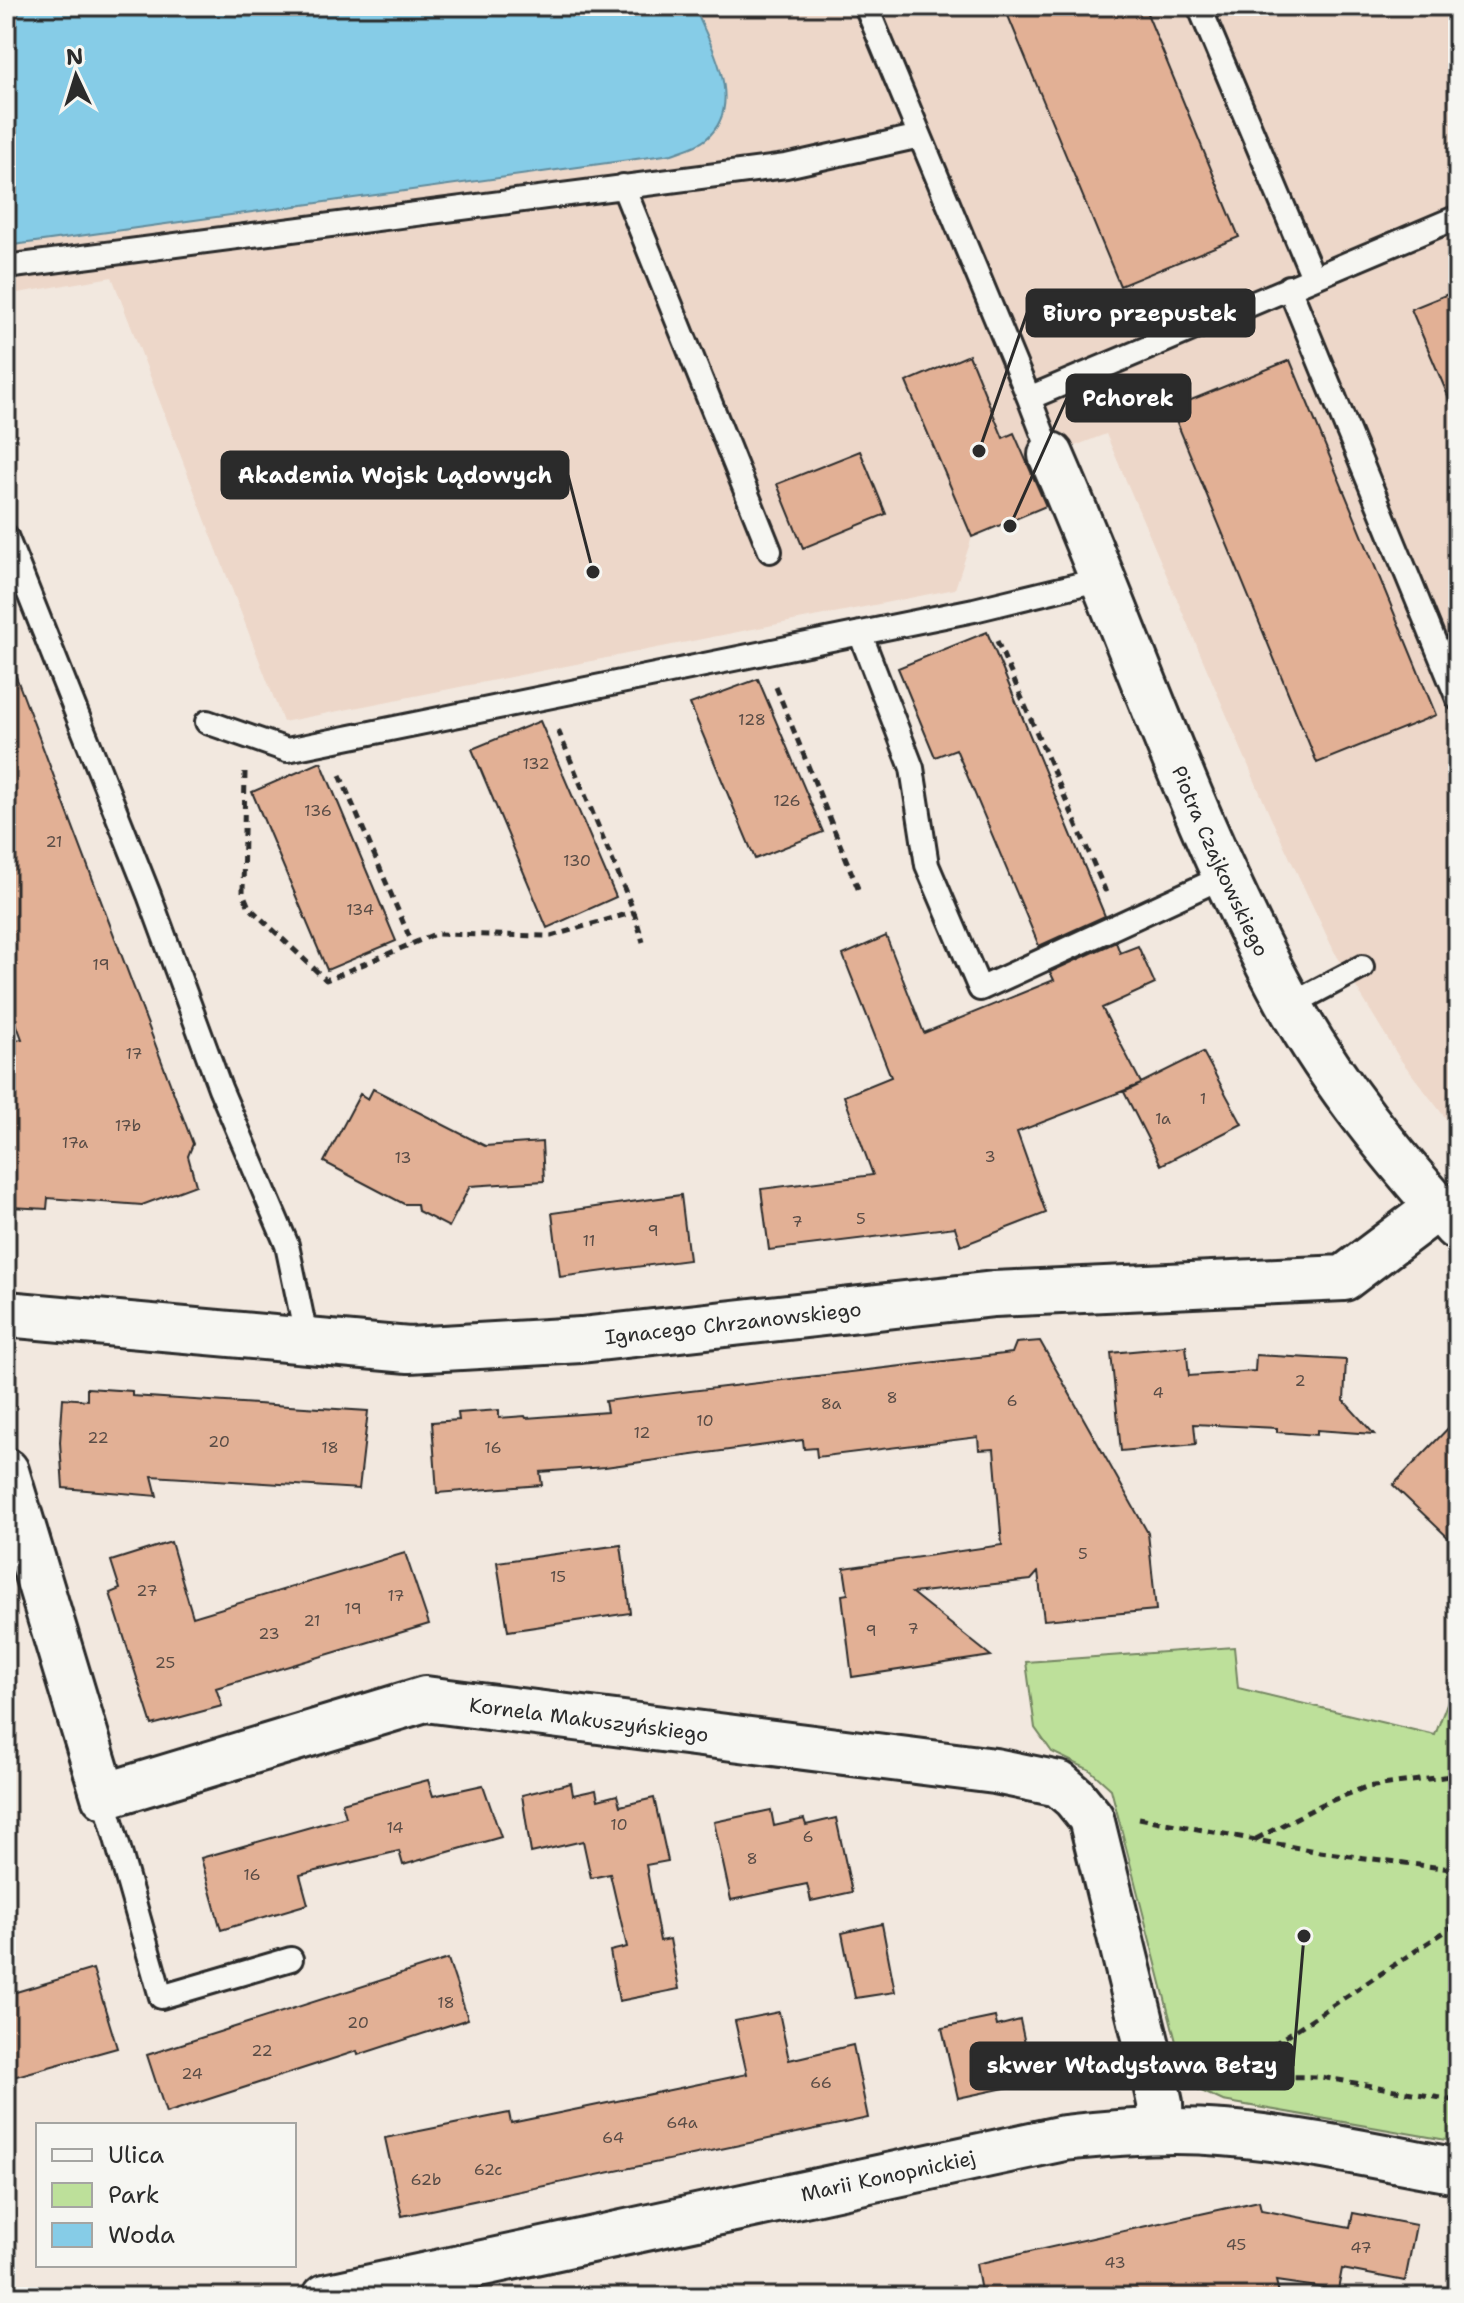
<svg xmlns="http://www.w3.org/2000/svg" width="1464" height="2303" font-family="'Shantell Sans',sans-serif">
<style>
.built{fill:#edd7c9}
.green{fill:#bde09a;stroke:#748662;stroke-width:2}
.water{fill:#86cce7;stroke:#628c9c;stroke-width:2}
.building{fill:#e2b095;stroke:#2b2b2b;stroke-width:2}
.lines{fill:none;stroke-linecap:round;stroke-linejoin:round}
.lane-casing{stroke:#2b2b2b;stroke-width:28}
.street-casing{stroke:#2b2b2b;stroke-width:50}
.path{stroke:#2b2b2b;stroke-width:5;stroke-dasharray:8 6;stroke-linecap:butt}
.lane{stroke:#f6f6f2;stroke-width:22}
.street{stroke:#f6f6f2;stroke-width:44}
.labels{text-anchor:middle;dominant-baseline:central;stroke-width:7;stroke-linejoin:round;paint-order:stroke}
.number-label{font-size:16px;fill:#594c46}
.street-label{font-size:20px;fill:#2b2b2b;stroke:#f6f6f2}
.leader{fill:none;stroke:#2b2b2b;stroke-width:3}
.callout-dot{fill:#2b2b2b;stroke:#f6f6f2;stroke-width:3}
.callout{fill:#2b2b2b;stroke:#2b2b2b;stroke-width:3}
.callout-label{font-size:22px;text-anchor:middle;font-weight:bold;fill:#fff}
</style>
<rect width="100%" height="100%" fill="#f2e8df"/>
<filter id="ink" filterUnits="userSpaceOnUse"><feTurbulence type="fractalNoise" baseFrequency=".0125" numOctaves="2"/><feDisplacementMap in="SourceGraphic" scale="16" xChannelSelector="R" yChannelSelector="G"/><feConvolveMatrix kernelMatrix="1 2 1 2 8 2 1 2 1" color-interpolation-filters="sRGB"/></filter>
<g filter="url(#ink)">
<path class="built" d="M6,6H1458V1134L1400,1059L1334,951L1270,816L1106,434L1028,464L1046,506L972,537L955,589L283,722L112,277L6,295Z"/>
<path class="green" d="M1234,1647L1238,1688L1435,1735L1458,1674V2142L1223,2101L1199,2090L1182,2065L1111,1789L1090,1770L1052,1752L1035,1728L1026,1662Z"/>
<path class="water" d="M6,6H694C710,45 747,104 706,139C698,146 683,150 672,154L6,246Z"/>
<path class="building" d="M1004,6H1144L1239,237L1120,286Z
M1458,290V419L1411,309Z
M969,355L1003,438L1014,433L1046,506L972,537L906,382Z
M1290,360L1436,715L1317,763L1171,408Z
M860,451L886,514L803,548L777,484Z
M987,632L1105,916L1039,946L956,749L935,757L898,668Z
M9,658L193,1144L188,1156L196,1185L142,1205L48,1198L47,1209L11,1207L6,1184V1042L22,1039L6,996V659Z
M758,679L823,832L755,859L690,704Z
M540,721L616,897L547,928L472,749Z
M321,762L396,941L327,970L252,792Z
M886,936L924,1033L1054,980L1050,972L1116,942L1120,953L1138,946L1155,984L1102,1008L1141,1083L1203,1052L1242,1124L1161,1165L1124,1092L1141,1084L1017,1132L1046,1213L961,1246L955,1227L769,1250L761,1189L873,1175L844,1096L891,1077L843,955Z
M373,1089L485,1146L542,1142L544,1181L470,1186L449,1227L418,1211L417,1204H404L324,1162L360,1094L368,1099Z
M681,1195L689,1260L560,1277L552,1213Z
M1040,1341L1148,1533L1156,1610L1044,1620L1038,1572L1031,1580L912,1593L991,1656L852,1677L842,1595L848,1594L844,1568L1002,1545L994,1449L979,1450L978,1437L817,1457L816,1448L804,1449L803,1440L605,1467L540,1472L542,1485L437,1493L432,1422L459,1420L458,1413L499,1410V1418L525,1416L526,1418L607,1412L605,1401L1012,1353L1016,1343Z
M1186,1346L1189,1376L1255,1371L1256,1355L1346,1360L1344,1401L1374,1434L1317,1430V1435L1277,1432V1428L1194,1424L1196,1444L1121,1451L1111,1353Z
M87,1388L132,1391V1396L368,1411L359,1489L152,1476L157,1496L63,1488L60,1442L63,1398L87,1400Z
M1458,1418V1547L1393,1485Z
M171,1542L193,1617L405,1553L429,1624L216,1688L222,1706L152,1725L110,1593L120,1589L111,1561Z
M621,1545L630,1613L508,1631L497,1562Z
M428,1780L433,1796L483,1785L501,1837L403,1865L399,1851L300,1875L308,1904L221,1930L201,1858L346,1817L342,1803Z
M571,1783L573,1795L596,1790L598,1800L617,1795L620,1806L654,1798L668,1861L646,1865L660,1941L670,1939L679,1989L619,2001L610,1951L627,1947L610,1874L591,1878L583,1841L531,1853L522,1795Z
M771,1810L774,1826L804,1819L806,1825L836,1818L852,1892L811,1901L807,1884L731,1900L714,1822Z
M882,1924L895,1992L855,1998L842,1933Z
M448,1959L468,2019L358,2055L357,2051L166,2113L147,2055Z
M93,1969L117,2048L6,2079V1995Z
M779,2012L789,2060L853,2045L868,2118L402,2216L385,2138L509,2113L511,2123L747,2074L735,2021Z
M995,2017L997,2026L1020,2020L1033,2082L958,2098L942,2028Z
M1259,2201L1261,2210L1350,2227L1353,2213L1416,2225L1405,2281L1342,2269L1338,2290L1276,2281L1280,2297H982L976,2264Z"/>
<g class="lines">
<defs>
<path id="lane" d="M866,6L1029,398
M1199,6L1313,277
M623,186L770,551
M6,267L786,166L920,136
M1289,287L1458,699
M1051,455L1029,398L1458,217
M6,536L149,895L220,1088L287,1245L307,1341
M860,633L912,768L927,865L980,989L1227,875
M207,722L287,750L974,610L1102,579
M1290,1005L1362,967
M104,1796L161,1997L291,1959"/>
<g id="street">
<path id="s1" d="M1051,455C1131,638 1193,829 1289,1004C1334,1085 1395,1159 1456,1227"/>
<path id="s2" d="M6,1314L409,1350L581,1340L994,1294L1344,1278L1438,1207"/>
<path id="s3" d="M6,1471L104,1796L425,1699L995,1771L1059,1784L1074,1797L1091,1818L1152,2066L1160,2103L1161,2130"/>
<path id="s4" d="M325,2297L1064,2138C1116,2132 1170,2128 1223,2133C1302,2139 1380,2157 1458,2171"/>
</g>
</defs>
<use href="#lane" class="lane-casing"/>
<use href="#street" class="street-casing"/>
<path class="path" d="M997,641L1105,890L1107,889
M776,687L859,891
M558,730L634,912L643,942
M245,772L243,893L249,907L326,980L435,934L551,936L634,912
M340,775L412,943
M1139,1818L1320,1852L1458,1870
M1256,1839L1323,1804L1366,1787L1458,1775
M1244,2075L1274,2044L1458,1923
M1227,2085L1243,2076L1321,2077L1458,2101"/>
<use href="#lane" class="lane"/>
<use href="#street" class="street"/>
</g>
</g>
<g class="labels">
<g class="number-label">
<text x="752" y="719">128</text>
<text x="536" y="763">132</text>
<text x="787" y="800">126</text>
<text x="318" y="810">136</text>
<text x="54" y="841">21</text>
<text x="577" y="860">130</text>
<text x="360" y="909">134</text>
<text x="101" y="964">19</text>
<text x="134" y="1053">17</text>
<text x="1203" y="1098">1</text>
<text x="1163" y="1118">1a</text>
<text x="128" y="1125">17b</text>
<text x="75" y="1142">17a</text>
<text x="990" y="1156">3</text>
<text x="403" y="1157">13</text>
<text x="861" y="1218">5</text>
<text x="797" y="1221">7</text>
<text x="653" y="1230">9</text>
<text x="589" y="1240">11</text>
<text x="1300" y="1380">2</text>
<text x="1158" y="1392">4</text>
<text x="892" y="1397">8</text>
<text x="1012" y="1400">6</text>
<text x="831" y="1403">8a</text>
<text x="705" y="1420">10</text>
<text x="642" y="1432">12</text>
<text x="98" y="1437">22</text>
<text x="219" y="1441">20</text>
<text x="330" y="1447">18</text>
<text x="493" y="1447">16</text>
<text x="1083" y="1553">5</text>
<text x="558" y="1576">15</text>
<text x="147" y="1590">27</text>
<text x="396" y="1595">17</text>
<text x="353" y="1608">19</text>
<text x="312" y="1620">21</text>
<text x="913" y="1628">7</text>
<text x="871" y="1630">9</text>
<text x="269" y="1633">23</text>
<text x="165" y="1662">25</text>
<text x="619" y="1824">10</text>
<text x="395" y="1827">14</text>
<text x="808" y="1836">6</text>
<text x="752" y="1858">8</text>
<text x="252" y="1874">16</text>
<text x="446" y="2002">18</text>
<text x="358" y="2022">20</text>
<text x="262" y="2050">22</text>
<text x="192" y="2073">24</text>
<text x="821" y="2082">66</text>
<text x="682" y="2122">64a</text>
<text x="613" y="2137">64</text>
<text x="488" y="2169">62c</text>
<text x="426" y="2179">62b</text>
<text x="1236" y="2244">45</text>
<text x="1361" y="2247">47</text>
<text x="1115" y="2262">43</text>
</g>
<g class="street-label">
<text stroke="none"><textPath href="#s1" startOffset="440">Piotra Czajkowskiego</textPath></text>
<text stroke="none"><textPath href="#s2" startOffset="730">Ignacego Chrzanowskiego</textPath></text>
<text stroke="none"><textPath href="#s3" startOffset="840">Kornela Makuszyńskiego</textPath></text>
<text stroke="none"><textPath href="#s4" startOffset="576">Marii Konopnickiej</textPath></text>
</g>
</g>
<path class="leader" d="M979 451L1027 313M1010 526L1067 398M593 572L568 475M1304 1936L1293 2066"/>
<g class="callout-dot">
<circle cx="979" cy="451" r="8"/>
<circle cx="1010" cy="526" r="8"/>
<circle cx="593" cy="572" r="8"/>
<circle cx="1304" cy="1936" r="8"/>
</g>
<g class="callout">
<rect x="1027" y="290" width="227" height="46" rx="8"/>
<rect x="1067" y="375" width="123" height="46" rx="8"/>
<rect x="222" y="452" width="346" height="46" rx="8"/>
<rect x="971" y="2043" width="322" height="46" rx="8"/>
</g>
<g class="callout-label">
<text x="1140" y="321">Biuro przepustek</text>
<text x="1128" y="406">Pchorek</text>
<text x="395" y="483">Akademia Wojsk Lądowych</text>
<text x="1132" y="2073">skwer Władysława Bełzy</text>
</g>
<rect width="1464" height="2303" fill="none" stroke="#f6f6f2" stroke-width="32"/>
<rect x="16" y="16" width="1432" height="2271" fill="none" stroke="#2b2b2b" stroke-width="3" filter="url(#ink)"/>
<rect x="36" y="2123" width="260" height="144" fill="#f6f6f2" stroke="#a5a5a2" stroke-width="2"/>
<rect x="52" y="2149" width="40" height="12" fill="#f6f6f2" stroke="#a5a5a2" stroke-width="2"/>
<text x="108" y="2163" font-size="24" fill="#2b2b2b">Ulica</text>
<rect x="52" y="2183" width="40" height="24" fill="#bde09a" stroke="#a5a5a2" stroke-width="2"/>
<text x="108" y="2203" font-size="24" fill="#2b2b2b">Park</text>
<rect x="52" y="2223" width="40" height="24" fill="#86cce7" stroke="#a5a5a2" stroke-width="2"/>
<text x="108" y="2243" font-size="24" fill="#2b2b2b">Woda</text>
<g transform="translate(76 76) rotate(356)" stroke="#f6f6f2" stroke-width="6" paint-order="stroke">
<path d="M0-6L14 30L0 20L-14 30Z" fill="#2b2b2b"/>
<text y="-12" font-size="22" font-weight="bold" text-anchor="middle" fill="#2b2b2b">N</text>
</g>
</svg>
